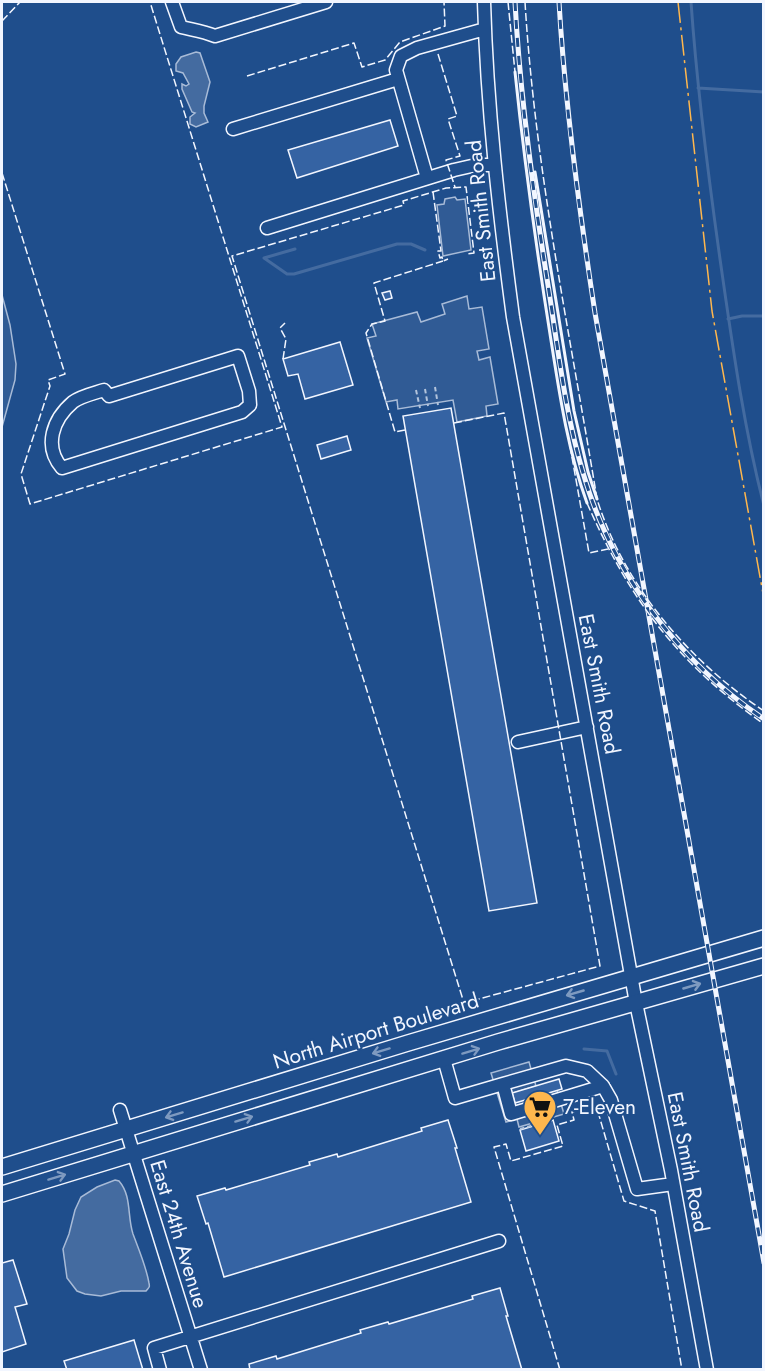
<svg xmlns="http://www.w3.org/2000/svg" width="765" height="1371" font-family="Jost,sans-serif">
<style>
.built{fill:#305b95;stroke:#a8bbd7;stroke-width:1.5}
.water{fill:#446ba0;stroke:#a8bbd7;stroke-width:1.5}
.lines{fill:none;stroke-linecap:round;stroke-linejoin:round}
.stream{stroke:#446ba0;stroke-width:3}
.building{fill:#3563a3;stroke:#f2f6ff;stroke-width:1.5}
.minor-casing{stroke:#f2f6ff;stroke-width:15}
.major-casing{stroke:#f2f6ff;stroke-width:18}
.path{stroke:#b3c4dc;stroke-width:2;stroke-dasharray:4.5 3;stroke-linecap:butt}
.minor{stroke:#1f4e8c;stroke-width:12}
.major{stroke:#1f4e8c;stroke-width:15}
.rail-casing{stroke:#f2f6ff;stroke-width:5}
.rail{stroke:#1f4e8c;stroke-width:3;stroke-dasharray:9;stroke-linecap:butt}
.fence{stroke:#f2f6ff;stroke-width:1.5;stroke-dasharray:8 3;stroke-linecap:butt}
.wall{stroke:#f2f6ff;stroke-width:3}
.power{stroke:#ffb74d;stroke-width:1.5;stroke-dasharray:21 4.5 3 4.5;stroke-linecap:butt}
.oneway{stroke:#7e9ac0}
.labels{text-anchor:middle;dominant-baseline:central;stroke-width:4.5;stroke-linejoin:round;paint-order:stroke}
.street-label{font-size:21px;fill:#f2f6ff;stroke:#1f4e8c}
.poi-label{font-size:21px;fill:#f2f6ff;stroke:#1f4e8c;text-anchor:start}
</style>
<rect width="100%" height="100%" fill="#1f4e8c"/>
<path class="built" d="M455,197L457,200L465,199L471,250L443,256L437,205L444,204L445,199Z
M2,295L10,325L16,364L15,380L2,427Z
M467,296L469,309L482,307L489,349L477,351L479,360L490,357L498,404L486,406L487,416L457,422L453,400L398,409L397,400L386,402L367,338L376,336L372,324L417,312L421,322L445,314L442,304Z
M529,1062L536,1086L513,1093L515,1102L557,1090L564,1114L519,1127L517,1119L506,1122L491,1073Z"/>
<path class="water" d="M196,52L200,53L210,82L204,106V113L208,122L196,127L190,124V117L195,113L192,112L182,89V84L186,86L189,84L183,73L176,71V64L181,57Z
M115,1180L119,1181C132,1196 127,1216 133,1234C139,1250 146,1266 149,1283C150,1288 149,1287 146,1291H121L101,1296L85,1294L77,1291L67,1278L63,1249L69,1234L75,1210L81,1197L97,1187Z"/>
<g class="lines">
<path class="stream" d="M691,2C697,88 708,174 720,259C732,342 743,424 764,506
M698,88L764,92
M295,249L264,258L287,274H294L397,244H411L425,250
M728,319L742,316H764
M584,1049L607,1051L616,1074"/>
</g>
<path class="building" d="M390,120L398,146L297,178L288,150Z
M390,291L392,298L385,300L382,293Z
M340,342L353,385L305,399L298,374L288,376L283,359Z
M451,408L537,903L489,911L403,416Z
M347,436L351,450L321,459L317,445Z
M559,1079L562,1089L515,1103L512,1093Z
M448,1120L457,1148H455L471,1202L224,1277L208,1223L206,1224L197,1196L225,1188L226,1190L310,1165L309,1162L337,1154L338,1157L422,1131L421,1128Z
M553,1120L559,1141L526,1151L520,1130Z
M13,1260L27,1304L15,1307L26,1344L2,1352V1263Z
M500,1288L508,1316H506L522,1370H250L249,1364L276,1356L277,1359L361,1333L360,1330L388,1322L389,1324L473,1299L472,1296Z
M134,1340L143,1370H67L64,1361Z"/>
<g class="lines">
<defs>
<path id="minor" d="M172,2L181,27C193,30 203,31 215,36L326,2
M484,2C487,108 499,212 513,317L636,1003L671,1170L707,1370
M233,129L398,79
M427,178L396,70L401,56L417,48L485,29
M267,228L454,170L476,165H494
M238,356L249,391L250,405L242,412L62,468C43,446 53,419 73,402C81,396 95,393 104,390L109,396Z
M518,742L587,727
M444,1059L455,1098L503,1084L511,1114L603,1086L611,1100L637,1189L673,1184
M503,1084L566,1066L587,1071L603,1086
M120,1110L201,1370
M160,1370L154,1348L499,1241"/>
<path id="major" d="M2,1167L408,1043L764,938
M2,1194L498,1042L764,966"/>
</defs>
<use href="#minor" class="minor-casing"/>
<use href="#major" class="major-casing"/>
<path class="path" d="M435,387L438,405
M425,389L428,406
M416,390L420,408
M520,1129L534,1125"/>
<use href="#minor" class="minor"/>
<use href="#major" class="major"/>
<defs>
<path id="rail" d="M515,2C520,97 533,191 548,285C558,348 565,414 584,476C613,574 679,662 764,719
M559,2C565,106 579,209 595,313L764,1263"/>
</defs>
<use href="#rail" class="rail-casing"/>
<use href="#rail" class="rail"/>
<path class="fence" d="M508,2L515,72
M525,2C535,169 570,334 597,499C624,586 689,661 764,711
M2,21L20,2
M438,54L457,116L448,119L460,156L446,160L455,187
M247,76L354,43L362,67L385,60L400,42L445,26L444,2
M2,173L65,374L48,380L50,386L21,474L30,504L282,427L150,2
M433,192L441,251H438L440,258L442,257L443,261L448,259
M283,359L286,339L280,328L285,323
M454,423L504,413L600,966L464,1003L232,256L404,205L403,201L446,188L466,187L474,253L467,254
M405,430L395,432L366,333L372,324L385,321L374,283L443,261
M570,446L589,553L608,549
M587,503C629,599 677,663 764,724
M560,1370L494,1147L506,1144L511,1161L563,1146L557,1125L574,1120L572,1112L596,1105L624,1201L655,1211L682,1370"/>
<path class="wall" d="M515,72C524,159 536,246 550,334C559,391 567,448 587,503
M535,172L574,411L588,472L597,499"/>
<path class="power" d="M678,2L712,311L764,599"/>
</g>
<defs><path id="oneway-shaft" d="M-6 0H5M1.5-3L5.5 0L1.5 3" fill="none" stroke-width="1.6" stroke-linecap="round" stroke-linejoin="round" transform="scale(1.5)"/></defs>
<g class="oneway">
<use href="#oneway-shaft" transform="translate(692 986) rotate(-16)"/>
<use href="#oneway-shaft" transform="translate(575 993) rotate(164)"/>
<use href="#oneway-shaft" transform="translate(381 1051) rotate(163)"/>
<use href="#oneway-shaft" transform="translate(471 1051) rotate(-17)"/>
<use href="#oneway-shaft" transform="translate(174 1115) rotate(163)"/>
<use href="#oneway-shaft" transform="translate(244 1119) rotate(-17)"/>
<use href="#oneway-shaft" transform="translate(57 1177) rotate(-17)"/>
</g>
<defs>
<symbol id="supermarket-pin" viewBox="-11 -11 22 30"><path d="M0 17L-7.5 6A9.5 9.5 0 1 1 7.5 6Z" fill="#ffb74d" stroke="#1f4e8c"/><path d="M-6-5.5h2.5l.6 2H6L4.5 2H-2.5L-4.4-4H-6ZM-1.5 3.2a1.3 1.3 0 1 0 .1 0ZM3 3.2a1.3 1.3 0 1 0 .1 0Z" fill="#111"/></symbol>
</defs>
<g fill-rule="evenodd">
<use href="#supermarket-pin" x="521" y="1088" width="38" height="52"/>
</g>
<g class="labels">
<g class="street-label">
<text transform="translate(481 211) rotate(-96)">East Smith Road</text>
<text transform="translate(599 684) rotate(79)">East Smith Road</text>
<text transform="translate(376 1031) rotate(-17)">North Airport Boulevard</text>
<text transform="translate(688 1162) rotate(79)">East Smith Road</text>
<text transform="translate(179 1234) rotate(73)">East 24th Avenue</text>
</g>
<g class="poi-label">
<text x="563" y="1107">7-Eleven</text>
</g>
</g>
<rect width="765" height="1371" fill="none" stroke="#f2f6ff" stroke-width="6"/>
</svg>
